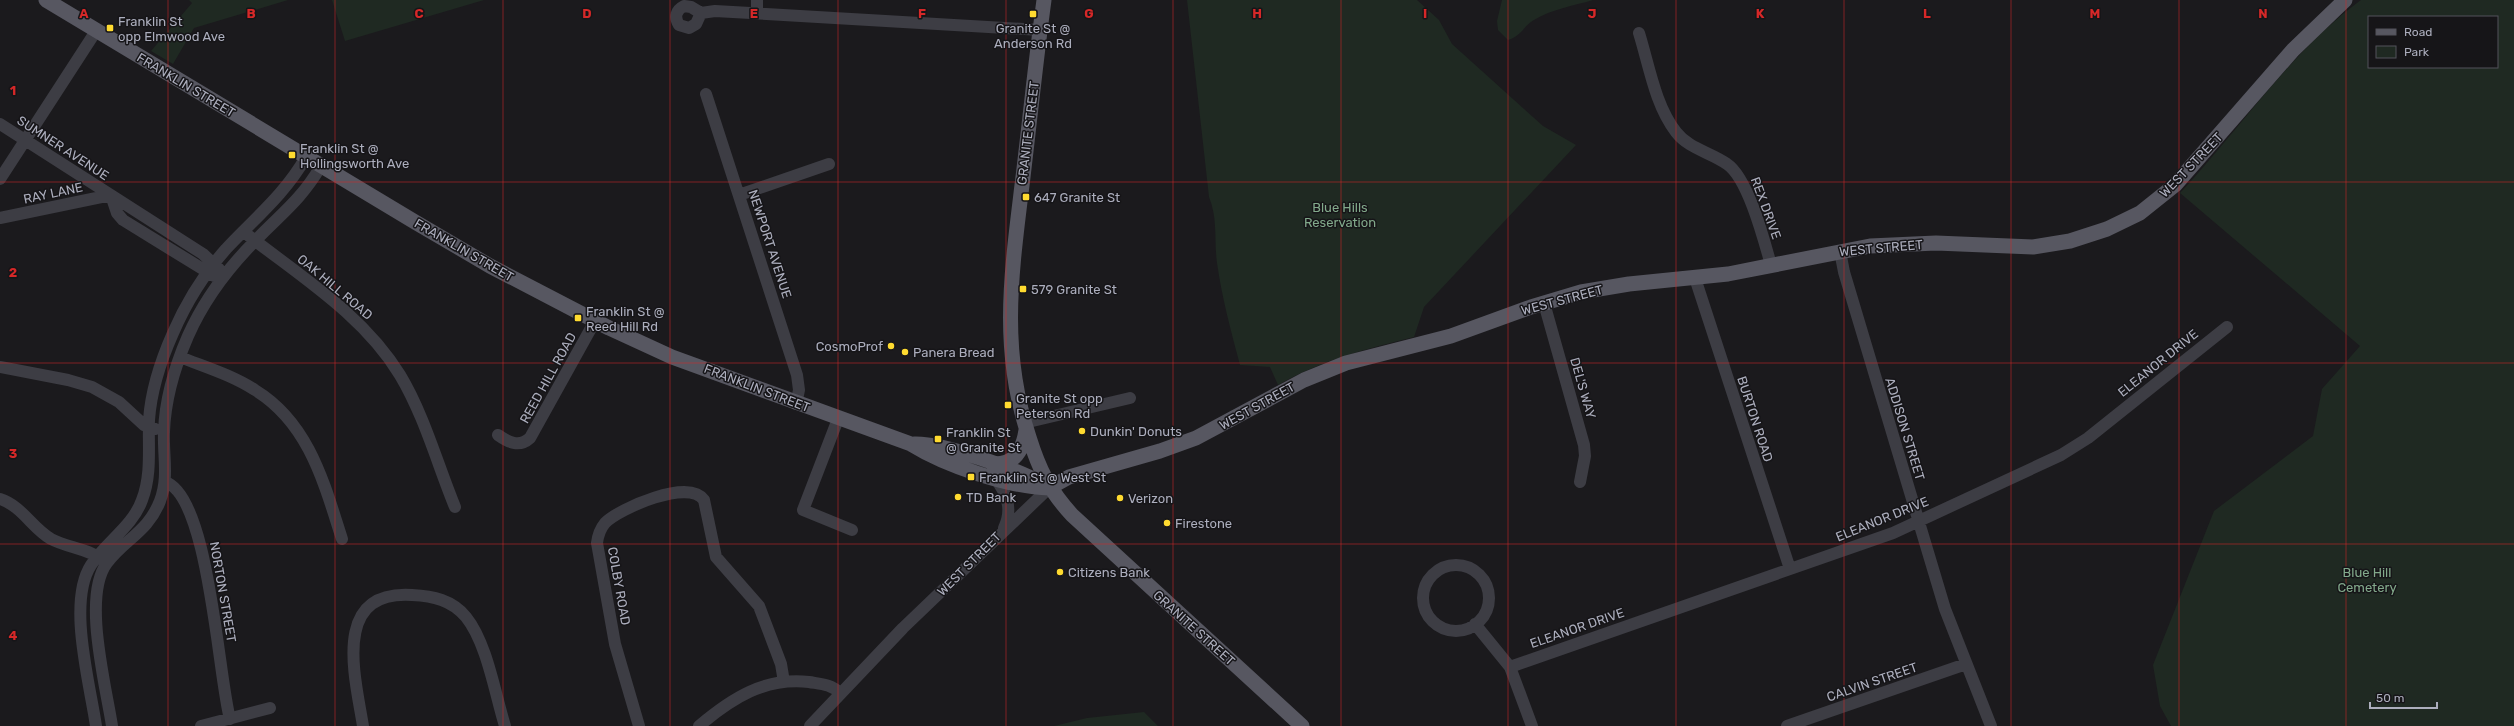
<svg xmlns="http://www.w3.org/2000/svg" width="2514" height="726" font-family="Rubik,sans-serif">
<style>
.green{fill:#1f2922;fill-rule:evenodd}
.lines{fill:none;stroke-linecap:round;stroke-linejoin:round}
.minor{stroke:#3d3d44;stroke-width:12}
.major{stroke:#575761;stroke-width:15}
.grid{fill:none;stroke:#d62828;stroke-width:1;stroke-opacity:0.55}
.poi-dot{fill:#ffdb30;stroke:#161518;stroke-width:1.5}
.labels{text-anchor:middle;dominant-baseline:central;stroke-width:3;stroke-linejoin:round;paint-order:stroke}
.poi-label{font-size:13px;fill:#acaebd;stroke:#161518;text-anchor:start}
.street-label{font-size:13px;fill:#acaebd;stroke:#161518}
.park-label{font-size:13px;fill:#82a98b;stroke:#161518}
.grid-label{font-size:13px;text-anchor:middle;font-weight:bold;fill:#d62828;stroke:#161518;stroke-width:3;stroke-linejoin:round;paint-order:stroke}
</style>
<rect width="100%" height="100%" fill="#1b1a1d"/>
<path class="green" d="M189,0H288L194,28L173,64L151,51L192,3Z
M332,0H484L345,41Z
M1187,0H1417L1439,20L1452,44L1543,126L1576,145L1424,307L1414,337C1366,349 1322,360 1278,385L1270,367L1240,365C1231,331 1222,298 1217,263C1214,241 1218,219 1209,197Z
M1502,0H1593C1573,6 1552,9 1534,20C1523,26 1523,35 1508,40L1498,30L1497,21Z
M2361,0H2514V726H2171L2160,706L2153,665L2214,511L2313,436L2322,389L2360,346L2180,193C2240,129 2290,52 2361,0ZM2369,17H2497V67H2369Z
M1144,712L1158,726H1054L1087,718Z"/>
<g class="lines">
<path class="minor" d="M684,6L691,7L701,13L696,24L689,28L679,25C674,17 676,10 684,6Z
M701,13L715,11L1040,30
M757,13V0
M1639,33C1649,65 1655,105 1676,132C1689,149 1710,152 1727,164C1748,178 1764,240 1771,265
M706,94L797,375L799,390L796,404
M0,124L203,254L219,269
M0,179L96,31
M111,195L117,213L123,220L214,276
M739,195L829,164
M0,218L111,195
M249,236C303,278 364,316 400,375C424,415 437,463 455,507
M1840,251L1844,272L1945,609L1991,726
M1695,278L1790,569
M1544,303L1584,445L1585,456L1580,482
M180,357C205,367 232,375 255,390C309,423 324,483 342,539
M0,367L68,380L92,387L119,402L144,425L155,429
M838,419L803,510L852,530
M1024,423L1130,398
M498,435C508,442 519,448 530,438L595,321
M995,478C1007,494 1013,509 1004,528
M165,482C209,495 218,675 230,719
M0,499C22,506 32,528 51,539C68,548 87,548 103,560
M1423 598a33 33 0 1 1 66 0a33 33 0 1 1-66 0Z
M1475,624L1510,667L1532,726
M1510,667L1893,533L2061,455L2088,438L2227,327
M96,726C90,684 67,602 91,565C106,542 133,526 142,500C152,474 148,447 149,420C151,391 161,360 173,333C186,303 204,274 226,249C254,219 285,194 306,157
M112,726C106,686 82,596 107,563C125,539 148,532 160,501C169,477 163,456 164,432C165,399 175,366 188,336C204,300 228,268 256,240C283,212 300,201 321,166
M201,726L270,708
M363,726C355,676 331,590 412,595C433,596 452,600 466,617C487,643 495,694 505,726
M639,726L615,644L597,543C598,535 600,529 605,523C620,508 689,478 704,500L716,557L759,606L781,664L784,682
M699,726C732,698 765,677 809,682C821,684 831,684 840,693
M810,726L903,628L1049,488
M1787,726L1966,664"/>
<path class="major" d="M46,0L415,222L490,266L609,328L672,357L911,444C945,465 1008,487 1049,488
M1044,0C1036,59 1030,118 1023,177C1012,269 999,347 1029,437C1039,469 1049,490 1072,515L1302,726
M914,444C945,443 1015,469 1043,484
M993,464C1015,465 1023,450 1026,430
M1049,488L1069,477L1160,451L1196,438L1304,380L1346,363L1451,336L1531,307L1581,292L1629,284L1728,274L1870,246L1936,243L2033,247L2070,241L2107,229L2140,213L2175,185L2293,50L2345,0"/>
</g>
<path class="grid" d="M168,0V726M335,0V726M503,0V726M670,0V726M838,0V726M1006,0V726M1173,0V726M1341,0V726M1508,0V726M1676,0V726M1844,0V726M2011,0V726M2179,0V726M2346,0V726M0,182H2514M0,363H2514M0,544H2514"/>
<g class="poi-dot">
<rect x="1029" y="10" width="8" height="8" rx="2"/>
<rect x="106" y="24" width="8" height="8" rx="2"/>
<rect x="288" y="151" width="8" height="8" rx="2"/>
<rect x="1022" y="193" width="8" height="8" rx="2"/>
<rect x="1019" y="285" width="8" height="8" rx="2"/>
<rect x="574" y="314" width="8" height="8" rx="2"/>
<circle cx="891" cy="346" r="4"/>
<circle cx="905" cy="352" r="4"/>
<rect x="1004" y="401" width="8" height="8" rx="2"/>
<circle cx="1082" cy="431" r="4"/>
<rect x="934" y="435" width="8" height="8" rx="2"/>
<rect x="967" y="473" width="8" height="8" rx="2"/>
<circle cx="958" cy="497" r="4"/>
<circle cx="1120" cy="498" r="4"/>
<circle cx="1167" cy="523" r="4"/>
<circle cx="1060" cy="572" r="4"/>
</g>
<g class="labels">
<g class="poi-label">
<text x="118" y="21">Franklin St<tspan x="118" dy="15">opp Elmwood Ave</tspan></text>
<text x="1033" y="28" text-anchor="middle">Granite St @<tspan x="1033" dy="15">Anderson Rd</tspan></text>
<text x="300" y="148">Franklin St @<tspan x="300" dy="15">Hollingsworth Ave</tspan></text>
<text x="1034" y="197">647 Granite St</text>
<text x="1031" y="289">579 Granite St</text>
<text x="586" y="311">Franklin St @<tspan x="586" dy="15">Reed Hill Rd</tspan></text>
<text x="883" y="346" text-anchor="end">CosmoProf</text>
<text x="913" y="352">Panera Bread</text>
<text x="1016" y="398">Granite St opp<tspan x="1016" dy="15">Peterson Rd</tspan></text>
<text x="1090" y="431">Dunkin' Donuts</text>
<text x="946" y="432">Franklin St<tspan x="946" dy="15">@ Granite St</tspan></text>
<text x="979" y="477">Franklin St @ West St</text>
<text x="966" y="497">TD Bank</text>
<text x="1128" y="498">Verizon</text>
<text x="1175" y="523">Firestone</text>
<text x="1068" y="572">Citizens Bank</text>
</g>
<g class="street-label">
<text transform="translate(186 85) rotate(31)">FRANKLIN STREET</text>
<text transform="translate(1028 133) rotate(-83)">GRANITE STREET</text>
<text transform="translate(63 148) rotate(33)">SUMNER AVENUE</text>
<text transform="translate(2191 165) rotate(-46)">WEST STREET</text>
<text transform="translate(53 193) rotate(-12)">RAY LANE</text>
<text transform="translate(1766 208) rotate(70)">REX DRIVE</text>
<text transform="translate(770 244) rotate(72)">NEWPORT AVENUE</text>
<text transform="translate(1881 248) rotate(-5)">WEST STREET</text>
<text transform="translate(464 250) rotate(30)">FRANKLIN STREET</text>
<text transform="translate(335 287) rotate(40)">OAK HILL ROAD</text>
<text transform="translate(1562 300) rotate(-15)">WEST STREET</text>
<text transform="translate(2158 363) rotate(-39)">ELEANOR DRIVE</text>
<text transform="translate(548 378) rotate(-61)">REED HILL ROAD</text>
<text transform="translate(757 388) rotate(21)">FRANKLIN STREET</text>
<text transform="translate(1583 388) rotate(74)">DEL'S WAY</text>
<text transform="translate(1257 406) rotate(-29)">WEST STREET</text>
<text transform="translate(1755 419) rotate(72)">BURTON ROAD</text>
<text transform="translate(1905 429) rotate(73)">ADDISON STREET</text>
<text transform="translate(1882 519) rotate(-22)">ELEANOR DRIVE</text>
<text transform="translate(969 564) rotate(-45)">WEST STREET</text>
<text transform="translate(619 586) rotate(80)">COLBY ROAD</text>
<text transform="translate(223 592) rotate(80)">NORTON STREET</text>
<text transform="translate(1194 628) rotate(42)">GRANITE STREET</text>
<text transform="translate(1577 628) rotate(-19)">ELEANOR DRIVE</text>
<text transform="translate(1872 682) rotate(-19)">CALVIN STREET</text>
</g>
<g class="park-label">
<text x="1340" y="207">Blue Hills<tspan x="1340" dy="15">Reservation</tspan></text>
<text x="2367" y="572">Blue Hill<tspan x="2367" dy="15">Cemetery</tspan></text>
</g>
</g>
<g class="grid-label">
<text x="84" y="18">A</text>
<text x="251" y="18">B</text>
<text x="419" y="18">C</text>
<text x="587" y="18">D</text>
<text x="754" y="18">E</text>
<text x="922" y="18">F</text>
<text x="1089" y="18">G</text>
<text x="1257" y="18">H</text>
<text x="1425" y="18">I</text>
<text x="1592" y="18">J</text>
<text x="1760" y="18">K</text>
<text x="1927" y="18">L</text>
<text x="2095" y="18">M</text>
<text x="2263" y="18">N</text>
<text x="13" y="95">1</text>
<text x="13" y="277">2</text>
<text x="13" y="458">3</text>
<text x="13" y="640">4</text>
</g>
<rect x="2368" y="16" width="130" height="52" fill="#161518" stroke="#52525a"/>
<rect x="2376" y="29" width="20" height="6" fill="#575761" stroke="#52525a"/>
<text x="2404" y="36" font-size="12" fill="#acaebd">Road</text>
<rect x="2376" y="46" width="20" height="12" fill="#1f2922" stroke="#52525a"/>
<text x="2404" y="56" font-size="12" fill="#acaebd">Park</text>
<path d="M2370 702v6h67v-6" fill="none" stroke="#acaebd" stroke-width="2"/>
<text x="2376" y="702" font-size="12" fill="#acaebd" stroke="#161518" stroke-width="3" paint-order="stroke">50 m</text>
</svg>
